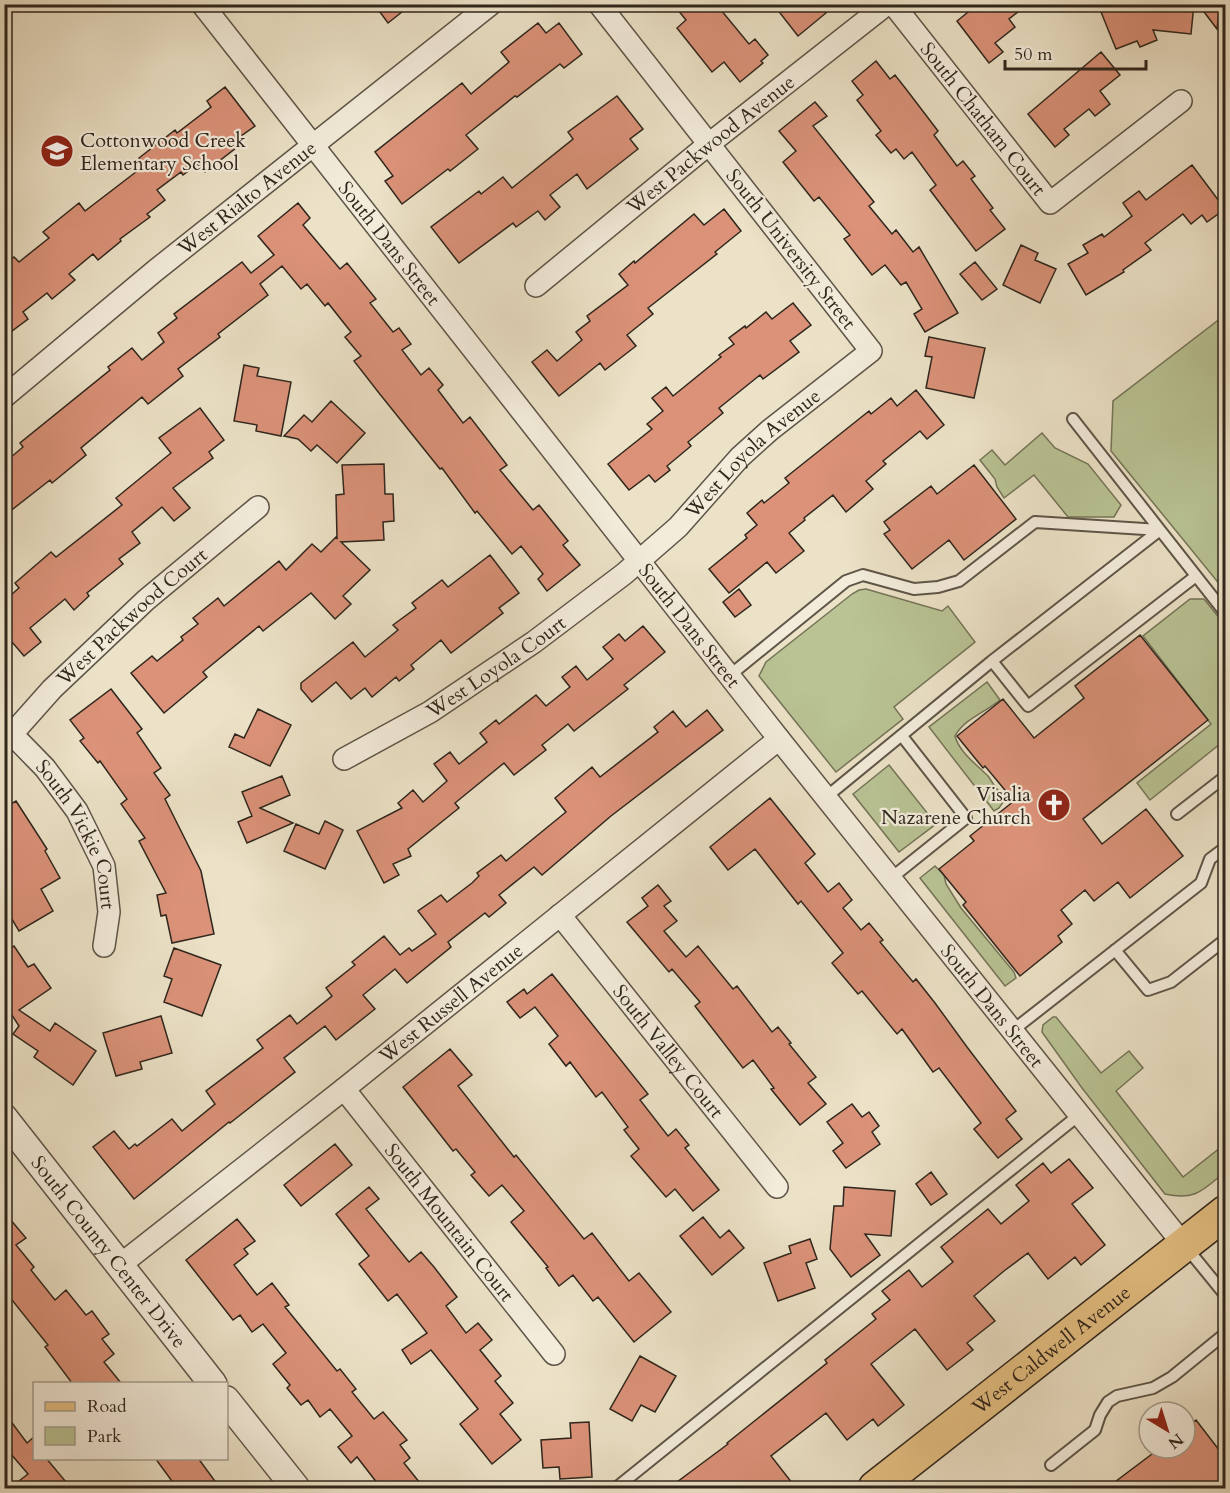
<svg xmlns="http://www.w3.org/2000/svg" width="1230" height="1493" font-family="Cardo,serif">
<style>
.green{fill:#b9c394;stroke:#747458;stroke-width:1.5}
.building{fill:#db9279;stroke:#2f261d;stroke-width:1.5}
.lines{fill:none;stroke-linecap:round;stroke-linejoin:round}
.service-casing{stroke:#5e5548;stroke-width:14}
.minor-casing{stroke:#5e5548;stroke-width:24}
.tertiary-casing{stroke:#5e5548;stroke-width:30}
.primary-casing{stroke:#2f261d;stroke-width:36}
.service{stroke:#f3ecdb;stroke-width:10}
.minor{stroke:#f3ecdb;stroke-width:21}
.tertiary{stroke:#f3ecdb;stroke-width:27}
.primary{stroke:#e6c184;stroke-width:33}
.labels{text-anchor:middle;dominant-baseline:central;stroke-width:4.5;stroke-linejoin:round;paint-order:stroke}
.street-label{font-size:20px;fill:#2f261d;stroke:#f3ecdb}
.poi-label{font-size:20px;fill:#2f261d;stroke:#f3ecdb;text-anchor:start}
</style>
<rect width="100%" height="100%" fill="#ece2c7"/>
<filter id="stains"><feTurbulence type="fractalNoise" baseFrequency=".00333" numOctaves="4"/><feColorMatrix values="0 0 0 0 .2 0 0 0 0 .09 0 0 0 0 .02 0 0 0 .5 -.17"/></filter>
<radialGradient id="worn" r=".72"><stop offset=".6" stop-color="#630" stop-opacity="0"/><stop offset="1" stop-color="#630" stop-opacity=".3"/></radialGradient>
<path class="green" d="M1225,315V591L1111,451L1113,401Z
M1042,433L1055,448L1088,464L1121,505L1114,517H1068L1034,475L1004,498L997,487L995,479L980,460L992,450L1005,465Z
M866,589L942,611L948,606L975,642L894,707L903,719L836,772L759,676L766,662L852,594L859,590Z
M1190,599H1204L1225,625V740L1150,800L1137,783L1211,724L1143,636Z
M987,682L1000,700C986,712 965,718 955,736C959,752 977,765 988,776C991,780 993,784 996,788C999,792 1003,793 1006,798L999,808L994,811L929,727Z
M889,765L936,824L899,852L853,794Z
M935,866L944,875L946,884L961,908L1014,972L1016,978L1005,986L920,878Z
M1053,1017H1056L1101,1073L1129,1051L1143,1068L1116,1091L1183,1177L1225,1144V1172C1203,1190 1195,1201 1165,1194L1082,1088L1042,1032L1043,1025Z"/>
<path class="building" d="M374,4H412L388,23Z
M673,4H716L749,44L755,39L768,55L761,61L763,63L740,82L724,62L712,72L677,28L686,20Z
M773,4H819L826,13L798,36Z
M978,4H1028L1009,19L1015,27L995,43L1003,52L989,63L957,21Z
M1109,4H1194L1191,34L1153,30L1157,40L1140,47L1137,41L1116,49L1101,12L1109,9Z
M1198,4H1220L1217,29Z
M538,23L546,33L559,23L582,54L564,68L560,64L517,97L515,96L466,135L478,149L450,171L448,169L402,204L385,181L393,176L375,152L462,83L471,94L509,62L501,52Z
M1101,52L1120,75L1100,91L1110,104L1095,116L1089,109L1064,129L1069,135L1055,147L1028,114Z
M876,61L890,79L895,75L906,89L938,131L934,135L957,166L963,161L975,176L971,179L993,208L990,210L1005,229L976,251L930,190L936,185L912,152L904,159L896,149L891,153L876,135L881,131L857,100L863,95L852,81Z
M225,87L255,126L237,139L241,144L205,172L198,164L183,175L181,172L157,190L165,200L147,214L150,217L120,239L121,241L98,260L93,254L69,274L75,280L52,299L47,293L23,312L28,319L4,337V265L14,257L19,262L49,238L43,232L79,203L85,211L145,165L139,158L175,130L177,133L211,107L207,101Z
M617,96L643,129L630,139L638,149L587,189L577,174L550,195L560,207L545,220L538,211L516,227L513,223L459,263L431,227L479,191L481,194L503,177L512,188L573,139L568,132Z
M815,102L827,116L813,126L874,202L869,206L892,234L896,230L913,252L919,247L958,313L925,332L914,314L922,309L906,282L901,285L885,265L872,275L844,239L850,235L819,197L814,201L783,162L796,151L779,131Z
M1192,165L1225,209L1207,222L1202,215L1191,224L1183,214L1145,243L1151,250L1123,270L1124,272L1086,295L1068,264L1088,253L1083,245L1102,234L1104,237L1132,216L1123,203L1139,191L1146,200Z
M298,203L310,218L303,225L340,269L347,263L376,299L370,303L393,332L399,328L411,344L402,350L421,375L429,368L443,385L438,390L463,423L470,417L507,465L500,470L533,510L539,505L568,541L563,545L580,565L547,591L538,579L543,574L521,546L512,554L477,511L475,513L442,468L440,469L379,393L354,361L361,356L345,337L351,332L328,303L325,306L307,284L301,289L282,266L260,284L268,295L218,334L220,337L178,369L183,376L148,404L142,397L81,448L86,455L52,483L50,480L4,516V463L23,447L20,443L110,370L108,367L132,348L142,360L164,342L158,333L177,318L174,314L242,262L251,273L274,255L258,236Z
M724,209L741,231L715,252L717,254L648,308L653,314L627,335L636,346L605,370L600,363L559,396L532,362L547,350L557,361L582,340L576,332L590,321L587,316L628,285L619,274L634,261L635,263L694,214L704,225Z
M1021,245L1038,253L1035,260L1056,269L1040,303L1003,285Z
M975,262L997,289L982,300L960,274Z
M793,303L811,325L790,341L799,352L763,379L760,375L719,408L723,413L688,442L691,446L667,466L670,470L655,482L649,475L629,490L608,464L652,429L647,424L663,411L652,398L666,387L673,396L721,357L719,355L734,344L729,338L745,326L746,328L766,312L772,319Z
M929,337L985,348L974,398L926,388L932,357L925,356Z
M244,365L259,368L257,376L291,382L281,436L256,431L257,425L234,421Z
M916,390L944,425L927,439L920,431L883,461L886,464L866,481L873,489L846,512L833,495L804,518L805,520L789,533L804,551L776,573L767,562L729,593L709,569L747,538L745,535L757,525L747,513L762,500L764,503L789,483L785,478L869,411L871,414L891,398L897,406Z
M331,401L365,433L337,463L317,445L311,451L298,439L284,436L304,415L312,422Z
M200,408L224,440L209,452L213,458L173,488L190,508L174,521L162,507L132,532L140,543L119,559L123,564L87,593L89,596L74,610L65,599L30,628L41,642L24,656L12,642L4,649V601L19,588L15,583L51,552L56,557L122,505L116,498L171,453L159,438Z
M384,464L385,494H393L394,521L383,522L384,540L341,542L370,570L343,596L351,604L335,619L311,593L263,631L259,626L203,672L207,677L164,713L131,673L152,656L157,661L183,640L181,637L198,624L193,618L218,598L224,606L279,561L286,570L312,544L321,552L336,537L337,538L336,495L344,494L342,465Z
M974,465L1016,519L964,560L949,540L912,569L884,534L890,530L884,522L931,486L937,494Z
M490,555L519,593L499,608L503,613L451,653L441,640L411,665L414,669L399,681L396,677L372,697L365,688L351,699L336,682L312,702L301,689V683L353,642L365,657L398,630L393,625L416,608L412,603L442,580L448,587Z
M739,589L751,605L735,617L723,602Z
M643,626L665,652L624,685L628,689L574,731L568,724L542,745L546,750L514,775L504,763L455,803L459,808L408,849L411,856L393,864L399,875L384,883L357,831L402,808L398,803L413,790L423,802L447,781L434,764L450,752L459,764L487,742L480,733L496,720L499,724L536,695L546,706L570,687L562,677L576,666L587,680L613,659L603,647L619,634L625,641Z
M1140,635L1208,720L1083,819L1102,844L1146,809L1183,856L1130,898L1118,882L1094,901L1085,890L1061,910L1072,924L1058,936L1062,942L1020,976L963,905L966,902L939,869L974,841L970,836L1014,801L985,766L983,768L957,736L1003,699L1034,738L1084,698L1075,686Z
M111,689L142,729L137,733L161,768L154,773L170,795L165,799L201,871L214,934L172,943L166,915L161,916L157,895L166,893L139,841L145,838L121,804L127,799L100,761L98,763L80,741L84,738L70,720Z
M258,709L291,725L270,766L229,747L235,734L244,738Z
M707,710L723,730L611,816L542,875L534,867L499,895L506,903L489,917L485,913L448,942L451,947L407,983L395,969L363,995L375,1009L336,1040L325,1026L284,1058L295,1072L230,1123L229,1122L134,1199L93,1147L114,1131L129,1149L135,1144L137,1146L172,1119L182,1131L215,1104L206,1091L263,1048L257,1040L290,1015L297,1024L332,996L326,988L355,965L352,962L384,936L400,955L409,948L412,951L436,934L418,911L441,895L447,902L472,883L479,876L477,873L501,855L506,861L566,812L555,798L592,767L600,777L658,732L654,727L673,711L686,727Z
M282,776L290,795L260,808L293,823L247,843L238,822L252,816L242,792Z
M770,798L815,854L805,863L828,892L839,883L852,900L843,908L861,930L869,923L883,940L880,942L913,982L916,979L935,1003L967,1047L1016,1111L1006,1119L1022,1139L998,1158L974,1129L981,1123L939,1068L933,1072L902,1029L897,1034L862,991L858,994L832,963L843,953L801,901L798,904L755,849L728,870L710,847Z
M16,801L47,849L45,851L60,878L41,889L53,911L19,931L4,906V808Z
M325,821L343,830L325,869L284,851L296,824L319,834Z
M658,885L671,901L664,906L677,921L664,931L686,957L698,946L733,989L737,986L772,1032L778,1027L791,1043L789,1044L816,1077L808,1083L826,1104L800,1125L771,1089L774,1088L753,1060L743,1068L695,1006L700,1002L672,969L669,972L627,922L648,906L642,898Z
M14,946L28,967L34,964L51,988L19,1010L50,1031L55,1023L96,1051L73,1085L34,1057L38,1051L13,1034L19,1026L4,1003V953Z
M174,948L221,965L202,1016L164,1002L172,979L164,976Z
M552,974L648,1094L640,1100L668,1136L676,1129L689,1145L685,1148L719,1190L693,1211L675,1189L666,1197L631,1156L639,1149L624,1130L628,1127L602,1092L596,1097L570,1062L566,1066L549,1044L558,1036L535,1007L520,1018L507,1002L524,989L527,994Z
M161,1016L172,1053L140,1062L142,1069L116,1076L103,1033Z
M450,1049L472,1075L458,1086L514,1157L516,1155L584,1239L592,1233L629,1281L639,1273L671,1312L634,1342L598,1297L593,1301L573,1275L559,1286L546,1268L548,1267L511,1222L524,1211L502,1185L489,1196L471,1175L475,1172L456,1149L453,1151L403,1087Z
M852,1104L862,1117L869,1112L879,1126L872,1132L880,1144L846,1168L833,1151L843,1143L827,1122Z
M335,1144L352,1165L301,1206L284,1185Z
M1069,1159L1093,1188L1072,1204L1105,1245L1081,1265L1075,1257L1048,1279L1028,1253L1004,1271L974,1296L995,1321L967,1343L973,1350L947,1370L915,1329L871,1364L904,1405L878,1426L873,1419L847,1440L826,1413L771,1456L796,1488H669L728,1444L727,1443L827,1363L825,1360L876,1319L872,1314L890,1300L882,1291L909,1270L922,1287L953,1262L941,1247L988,1209L1001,1224L1029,1201L1016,1185L1043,1163L1051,1173Z
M931,1172L947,1194L931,1205L916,1184Z
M369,1187L379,1199L366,1209L409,1262L421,1252L434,1267L457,1297L446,1306L466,1333L478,1323L492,1340L480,1350L501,1376L495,1381L513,1403L500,1414L521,1440L492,1464L460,1424L478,1409L431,1350L411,1364L402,1350L427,1333L397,1294L388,1301L359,1264L369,1256L336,1214Z
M844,1187L895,1191L891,1236L865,1234L880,1255L851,1277L830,1249L834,1206H843Z
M4,1212L26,1238L16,1245L34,1267L31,1270L55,1300L66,1290L86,1315L92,1311L109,1334L102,1339L114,1354L104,1362L121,1383H72L45,1347L48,1345L4,1290Z
M703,1217L720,1238L729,1230L744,1248L712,1275L680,1236Z
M237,1219L255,1241L244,1249L248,1254L234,1265L257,1295L272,1283L289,1305L285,1307L337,1371L340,1369L356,1389L352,1392L374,1419L383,1412L407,1440L400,1445L410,1458L404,1463L424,1488H381L357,1457L351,1463L338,1447L352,1436L330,1409L320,1417L308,1400L301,1405L287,1388L290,1385L273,1364L286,1353L263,1324L252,1332L240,1315L233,1320L186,1260Z
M810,1239L817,1259L806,1263L815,1288L778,1301L764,1263L791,1253L789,1246Z
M640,1356L676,1376L655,1412L641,1405L632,1421L610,1409Z
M4,1412L27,1443L34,1437V1458H46L71,1488H10L28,1474L4,1446Z
M1196,1420L1226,1459V1488H1107L1160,1448H1185V1429Z
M589,1422L592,1477L560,1479L559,1467L543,1468L541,1440L571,1438L570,1423Z
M155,1458H198L220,1488H177Z"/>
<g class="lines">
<defs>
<path id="service" d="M992,661L1028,706L1196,576
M729,676L846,581L863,575L914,589L938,587L959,581L1035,522L1160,530L1226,614
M825,798L992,661L1160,530L1073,419
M1177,814L1226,776
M890,879L966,818L902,736
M1115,950L1148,990L1171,982L1226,939
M1012,1031L1201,883L1210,859L1226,847
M1186,1247L1226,1296
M1051,1465L1095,1430L1100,1415L1108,1402L1117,1396L1153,1388L1172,1377L1226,1333
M616,1488L1079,1115"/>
<g id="minor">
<path id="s1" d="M202,4L779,739L1183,1244"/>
<path id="s2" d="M893,4L1050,203L1181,101"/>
<path id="s3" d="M536,286L709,144L887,4"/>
<path id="s4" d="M4,397L156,270L491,4"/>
<path id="s5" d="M4,726L45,768L77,811L104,866L109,912L104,946"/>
<path id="s6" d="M4,743L52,689L146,600L258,507"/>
<path id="s7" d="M344,759L430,712L534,642L624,574L678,527L740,457L770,430L871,351L599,4"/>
<path id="s8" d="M560,915L777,1187"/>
<path id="s9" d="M344,1089L554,1354"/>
<path id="s10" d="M120,1265L344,1089L779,739"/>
</g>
<g id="tertiary">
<path id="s11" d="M4,1118L213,1384"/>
<path d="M226,1400L296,1488"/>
</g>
<g id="primary">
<path id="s12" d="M875,1488L1226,1212"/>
</g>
</defs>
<use href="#service" class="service-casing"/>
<use href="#minor" class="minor-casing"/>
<use href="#tertiary" class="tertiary-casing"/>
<use href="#primary" class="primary-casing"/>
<use href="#service" class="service"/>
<use href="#minor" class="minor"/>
<use href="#tertiary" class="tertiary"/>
<use href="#primary" class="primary"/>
</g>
<defs>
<symbol id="school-disc" viewBox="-11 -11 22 22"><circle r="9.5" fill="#8f2418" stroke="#f3ecdb"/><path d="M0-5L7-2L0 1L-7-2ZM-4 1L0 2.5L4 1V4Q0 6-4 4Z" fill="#fff"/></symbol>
<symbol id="church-disc" viewBox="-11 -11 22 22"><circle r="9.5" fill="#8f2418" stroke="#f3ecdb"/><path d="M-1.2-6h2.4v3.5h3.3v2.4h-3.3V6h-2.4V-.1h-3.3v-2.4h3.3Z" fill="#fff"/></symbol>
</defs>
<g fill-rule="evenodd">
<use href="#school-disc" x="38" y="132" width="38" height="38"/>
<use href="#church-disc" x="1035" y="786" width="38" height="38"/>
</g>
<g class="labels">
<g class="street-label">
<text stroke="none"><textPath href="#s2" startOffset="146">South Chatham Court</textPath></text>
<text stroke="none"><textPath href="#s3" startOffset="225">West Packwood Avenue</textPath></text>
<text stroke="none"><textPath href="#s4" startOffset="314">West Rialto Avenue</textPath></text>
<text stroke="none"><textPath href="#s1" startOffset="304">South Dans Street</textPath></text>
<text transform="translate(791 249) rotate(52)">South University Street</text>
<text stroke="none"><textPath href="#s7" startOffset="513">West Loyola Avenue</textPath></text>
<text stroke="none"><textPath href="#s6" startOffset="180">West Packwood Court</textPath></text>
<text stroke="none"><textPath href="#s1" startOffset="790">South Dans Street</textPath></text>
<text stroke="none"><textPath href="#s7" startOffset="178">West Loyola Court</textPath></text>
<text stroke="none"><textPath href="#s5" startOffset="134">South Vickie Court</textPath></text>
<text stroke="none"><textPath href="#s10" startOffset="422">West Russell Avenue</textPath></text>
<text stroke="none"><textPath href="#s1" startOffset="1276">South Dans Street</textPath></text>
<text stroke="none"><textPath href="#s8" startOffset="174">South Valley Court</textPath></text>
<text stroke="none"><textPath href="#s9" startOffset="170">South Mountain Court</textPath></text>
<text stroke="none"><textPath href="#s11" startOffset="170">South County Center Drive</textPath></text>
<text stroke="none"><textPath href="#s12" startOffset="224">West Caldwell Avenue</textPath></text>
</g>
<g class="poi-label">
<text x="80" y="140">Cottonwood Creek<tspan x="80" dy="23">Elementary School</tspan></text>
<text x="1031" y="794" text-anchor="end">Visalia<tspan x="1031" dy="23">Nazarene Church</tspan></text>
</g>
</g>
<rect width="1230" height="1493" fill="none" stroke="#ece2c7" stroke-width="24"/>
<rect x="6" y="6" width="1218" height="1481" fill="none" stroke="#2f261d" stroke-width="3"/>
<rect x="12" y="12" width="1206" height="1469" fill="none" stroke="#2f261d" stroke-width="1.5"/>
<rect x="33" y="1382" width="195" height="78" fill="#f3ecdb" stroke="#a59d8f" stroke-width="1.5"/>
<rect x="45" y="1402" width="30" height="9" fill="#e6c184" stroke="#a59d8f" stroke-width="1.5"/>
<text x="87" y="1412" font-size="18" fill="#2f261d">Road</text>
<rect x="45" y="1427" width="30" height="18" fill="#b9c394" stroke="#a59d8f" stroke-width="1.5"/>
<text x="87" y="1442" font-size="18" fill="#2f261d">Park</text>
<g transform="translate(1167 1430) rotate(142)"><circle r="28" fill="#f3ecdb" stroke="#a59d8f" stroke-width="1.5"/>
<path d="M0-4.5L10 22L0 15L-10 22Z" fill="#8f2418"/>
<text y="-9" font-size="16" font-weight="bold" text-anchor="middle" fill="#2f261d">N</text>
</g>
<path d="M1005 60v9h141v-9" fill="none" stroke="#2f261d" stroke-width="3"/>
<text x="1014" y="60" font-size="18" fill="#2f261d" stroke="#f3ecdb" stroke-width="4.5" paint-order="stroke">50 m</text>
<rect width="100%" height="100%" filter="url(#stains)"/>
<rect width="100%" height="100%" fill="url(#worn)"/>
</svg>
